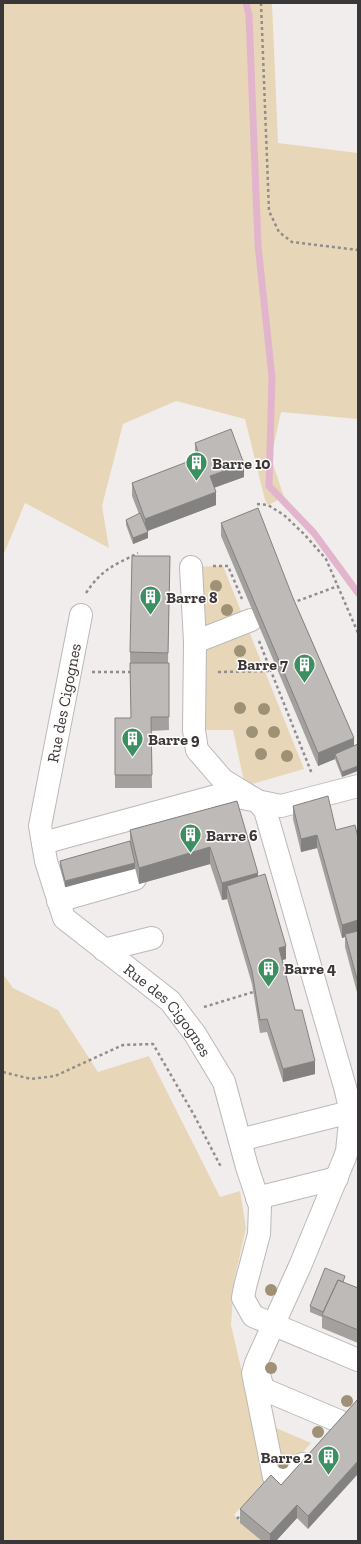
<svg xmlns="http://www.w3.org/2000/svg" width="361" height="1544" font-family="'Zilla Slab',serif">
<style>
.green{fill:#e7d7b8}
.lines{fill:none;stroke-linecap:round;stroke-linejoin:round}
.stream{stroke:#e3b5cc;stroke-width:7}
.minor-casing{stroke:#bbb8b7;stroke-width:24}
.path{stroke:#908d8c;stroke-width:2.5;stroke-dasharray:3 3;stroke-linecap:butt}
.minor{stroke:#fff;stroke-width:22}
.tree{fill:#9f9175}
.wall{fill:#a3a09e}
.shaded-wall{fill:#848281}
.building{fill:#bdbab8;stroke:#848281}
.labels{text-anchor:middle;dominant-baseline:central;stroke-width:3;stroke-linejoin:round;paint-order:stroke}
.poi-label{font-size:16px;font-weight:bold;fill:#393737;stroke:#fffbfa;text-anchor:start}
.street-label{font-size:16px;fill:#393737;stroke:#fffbfa}
</style>
<rect width="100%" height="100%" fill="#f1edec"/>
<path class="green" d="M3,3H272L278,143L358,153V419L281,412L271,458L284,497L268,505L265,500L245,419L176,401L123,424L102,506L109,548L25,503L3,556Z
M223,566L304,769L245,786L233,730H194L191,567Z
M3,974L13,988L58,1010L98,1072L149,1056L220,1197L240,1191L246,1228L234,1281L231,1325L267,1479L234,1515L262,1541H3Z
M269,1425L311,1443L281,1476Z"/>
<g class="lines">
<path class="stream" d="M246,3L249,15L258,245L272,377L269,486L314,533L358,593"/>
<defs>
<g id="minor">
<path d="M191,567L195,642L194,730L197,750L223,780L256,800L265,810L345,1087L351,1112L347,1151L345,1157L300,1266L256,1363L253,1373L274,1477L284,1485L303,1464"/>
<path id="s1" d="M81,615L40,826L46,861L64,918L170,1001L195,1034L224,1082L247,1167L260,1206L259,1234L245,1287L243,1298L253,1316L358,1360"/>
<path d="M195,642L251,620"/>
<path d="M43,843L223,794L281,806L358,786"/>
<path d="M58,901L135,879"/>
<path d="M104,950L152,938"/>
<path d="M240,1140L358,1110"/>
<path d="M257,1198L337,1178"/>
<path d="M258,1371L263,1389L341,1422"/>
</g>
</defs>
<use href="#minor" class="minor-casing"/>
<path class="path" d="M261,3L269,211L279,232L292,242L358,250
M257,504L268,505L284,515L305,535L326,559L358,633
M213,566H228L242,599
M86,593C102,569 113,566 138,553
M292,603L338,586
M259,641L312,774
M92,672H133
M218,672L272,671
M204,1007L253,992
M3,1072L31,1079L55,1076L123,1045L153,1044L194,1115L221,1167
M237,1519L242,1513"/>
<use href="#minor" class="minor"/>
</g>
<g class="tree">
<circle cx="216" cy="586" r="6"/>
<circle cx="227" cy="610" r="6"/>
<circle cx="240" cy="651" r="6"/>
<circle cx="240" cy="708" r="6"/>
<circle cx="264" cy="709" r="6"/>
<circle cx="252" cy="732" r="6"/>
<circle cx="274" cy="732" r="6"/>
<circle cx="261" cy="754" r="6"/>
<circle cx="287" cy="756" r="6"/>
<circle cx="271" cy="1290" r="6"/>
<circle cx="271" cy="1368" r="6"/>
<circle cx="347" cy="1401" r="6"/>
<circle cx="318" cy="1432" r="6"/>
<circle cx="283" cy="1463" r="6"/>
</g>
<path class="wall" d="M195,443L244,477L214,488L216,505L147,531L148,538L133,544L126,525V520L139,514L132,496V483L196,459L195,456Z
M221,523L293,598L354,738L342,777L335,759L318,766L221,536Z
M170,556L168,663L169,730L151,731L152,788H115V718H131L130,652Z
M237,801L258,876L286,959L282,960L295,1010L315,1074L283,1082L267,1032L260,1033L252,984L227,899L222,900L210,864L139,884L135,868L65,887L60,866V861L130,841V830Z
M293,806L336,830L358,838V996L345,947V937L342,938L317,848L301,852L293,819Z
M345,1282V1283L358,1288V1343L322,1328V1317L310,1312V1306Z
M358,1399L308,1529L297,1518L276,1541H262L240,1523V1509L281,1485Z"/>
<path class="shaded-wall" d="M244,464V477L210,489V476Z
M216,492V505L145,532V519Z
M148,532V538L133,544V538Z
M354,738V751L335,754V759L318,766V753Z
M358,766V771L342,777V772Z
M317,835V848L301,852V839Z
M210,847V864L139,884V868Z
M135,863V869L65,887V881Z
M258,873V890L227,886V899L222,900V883Z
M358,920V933L345,934V937L342,938V925Z
M286,946V959L279,961V948Z
M315,1061V1074L283,1082V1069Z
M358,1461V1474L308,1529V1516Z
M297,1505V1518L276,1541H270V1534Z"/>
<path class="building" d="M231,429L244,464L210,476L216,492L145,519L132,483L200,457L195,443Z
M258,508L293,598L354,738L318,753L221,523Z
M140,513L148,532L133,538L126,520Z
M132,556H170L168,653L130,652Z
M130,663H169V717H151L152,775H115V718H131Z
M358,744V766L342,772L335,754Z
M328,796L336,830L355,825L358,838V920L342,925L317,835L301,839L293,806Z
M237,801L258,873L222,883L210,847L139,868L130,830Z
M130,841L135,863L65,881L60,861Z
M265,874L286,946L279,948L295,1010H302L315,1061L283,1069L267,1019L260,1020L252,971L227,886Z
M358,931V983L345,934Z
M325,1268L345,1276L343,1282L338,1280L323,1312L310,1306Z
M338,1280L358,1288V1330L322,1315Z
M358,1399V1461L308,1516L297,1505L270,1534L240,1509L271,1475L281,1485Z"/>
<defs>
<symbol id="building-pin" viewBox="-11 -11 22 30"><path d="M0 17L-7.5 6A9.5 9.5 0 1 1 7.5 6Z" fill="#3c8f61" stroke="#fffbfa"/><path d="M-4-6H4V6H1V3H-1V6H-4ZM-2.5-4.3h1.7v1.8h-1.7ZM.8-4.3h1.7v1.8H.8ZM-2.5-1h1.7V.8h-1.7ZM.8-1h1.7V.8H.8Z" fill="#fff"/></symbol>
</defs>
<g fill-rule="evenodd">
<use href="#building-pin" x="184" y="450" width="25" height="34"/>
<use href="#building-pin" x="138" y="584" width="25" height="34"/>
<use href="#building-pin" x="292" y="652" width="25" height="34"/>
<use href="#building-pin" x="120" y="726" width="25" height="34"/>
<use href="#building-pin" x="178" y="822" width="25" height="34"/>
<use href="#building-pin" x="256" y="956" width="25" height="34"/>
<use href="#building-pin" x="316" y="1444" width="25" height="34"/>
</g>
<g class="labels">
<g class="poi-label">
<text x="212" y="463">Barre 10</text>
<text x="166" y="597">Barre 8</text>
<text x="288" y="664" text-anchor="end">Barre 7</text>
<text x="148" y="739">Barre 9</text>
<text x="206" y="835">Barre 6</text>
<text x="284" y="968">Barre 4</text>
<text x="312" y="1457" text-anchor="end">Barre 2</text>
</g>
<g class="street-label">
<text transform="translate(64 703) rotate(-79)">Rue des Cigognes</text>
<text stroke="none"><textPath href="#s1" startOffset="450">Rue des Cigognes</textPath></text>
</g>
</g>
<rect width="361" height="1544" fill="none" stroke="#393737" stroke-width="8"/>
</svg>
